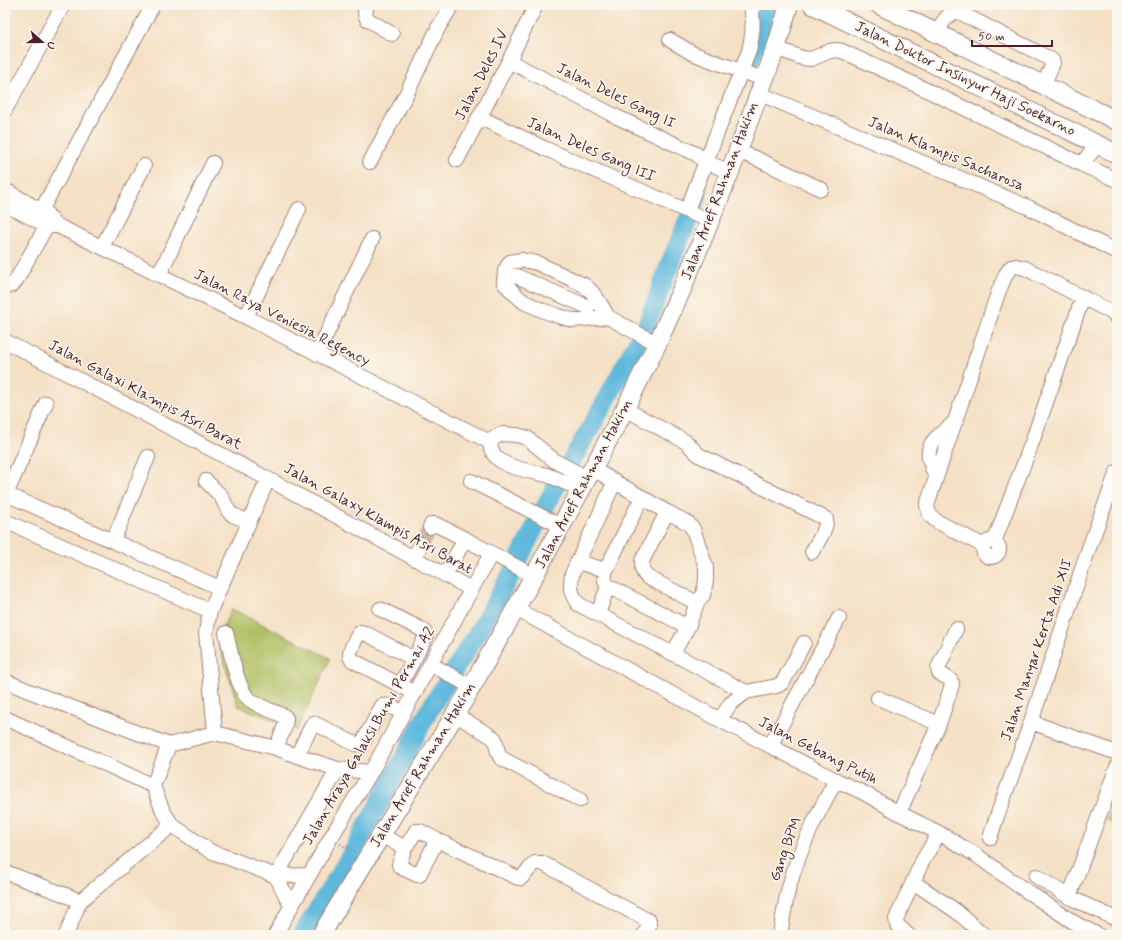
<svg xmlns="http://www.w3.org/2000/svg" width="1122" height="940" font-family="Mynerve,sans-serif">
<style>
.green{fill:#aebe61;stroke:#7c6e46}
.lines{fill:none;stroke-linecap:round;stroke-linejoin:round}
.river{stroke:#60b9dd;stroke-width:19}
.minor-tunnel{stroke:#d2b9a6;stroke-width:14;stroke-dasharray:14 7;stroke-linecap:butt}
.minor-casing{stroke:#9f8078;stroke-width:16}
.major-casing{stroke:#9f8078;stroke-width:20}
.path{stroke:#9f8078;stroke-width:2;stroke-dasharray:1 3;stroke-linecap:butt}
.minor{stroke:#fff;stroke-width:14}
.major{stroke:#fff;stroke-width:18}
.labels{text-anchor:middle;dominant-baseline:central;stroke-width:3.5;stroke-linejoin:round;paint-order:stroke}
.street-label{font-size:15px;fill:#4a1f2b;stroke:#fbf7ec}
</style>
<rect width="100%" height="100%" fill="#fbf7ec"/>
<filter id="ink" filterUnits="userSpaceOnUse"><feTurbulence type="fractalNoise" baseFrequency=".025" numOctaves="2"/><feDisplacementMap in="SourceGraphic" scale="8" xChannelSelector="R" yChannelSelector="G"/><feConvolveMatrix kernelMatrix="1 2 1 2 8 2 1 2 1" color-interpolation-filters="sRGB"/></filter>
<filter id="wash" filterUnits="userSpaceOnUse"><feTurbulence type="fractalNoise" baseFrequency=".012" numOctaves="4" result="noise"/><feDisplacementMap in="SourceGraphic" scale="16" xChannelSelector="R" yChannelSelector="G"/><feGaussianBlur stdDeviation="0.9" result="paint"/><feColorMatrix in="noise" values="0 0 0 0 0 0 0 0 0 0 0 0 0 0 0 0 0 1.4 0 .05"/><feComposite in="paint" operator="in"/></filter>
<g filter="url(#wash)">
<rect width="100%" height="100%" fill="#f4e0c5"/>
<path class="green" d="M232,609L330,658L328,664L297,730L238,706L217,638Z
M1117,791V825L1107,821Z"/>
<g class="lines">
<path class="river" d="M750,61L762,28L767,5
M302,935L355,848L431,707L477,634L514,569L549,499L603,406L626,363L648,322L670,263L698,196"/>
</g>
</g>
<g filter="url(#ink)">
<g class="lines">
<path class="minor-tunnel" d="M421,544L430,527"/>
<defs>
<path id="minor" d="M367,5L365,13L367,19L392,34
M936,33C942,25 947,11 959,12L1052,60L1053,63L1043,86
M670,40L692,53L718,63L764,79
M776,48L802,58L811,59L830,51L836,50L842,51L916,85L1081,164L1098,145
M509,61L617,117L696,154L704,161L730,172
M758,93L1028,207L1117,252
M5,110L63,5
M479,117L546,149L710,221
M737,151L755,158L821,189
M457,160L509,61L536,5
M370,162L408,91L438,28L452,5
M1081,164L1117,180
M5,190L47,214
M5,204L47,226H58L246,317L490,442
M687,210L749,51C753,35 754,21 751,5
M36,220L153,5
M102,247L144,166
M522,260L537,263L584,285C595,293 601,305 608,317L572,320L559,316L544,311L524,302L516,295L504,283L505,271L510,262Z
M505,271L588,307
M159,275L213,163
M5,285C10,286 12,286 15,282L51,218
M246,317L299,209
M608,317L657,344
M5,341L268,479L471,589
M317,354L372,239
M625,409L686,442L699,455L826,519C828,527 816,545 812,552
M490,442L497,436L503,434L517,435L527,438L555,461L587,478
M490,442C491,445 490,448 492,451C499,468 531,471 547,475C558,479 570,485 581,489
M593,469L667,512L642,561C642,569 642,572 647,577L697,603
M936,478C934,472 930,464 929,457C926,441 945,431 956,421
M206,481L221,496L229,512L233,515L249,522
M471,481L561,526
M615,481L572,574C570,588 570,592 578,604L746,692
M6,494L220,588
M5,497L46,403
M642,497L606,570C604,577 604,581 608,586L688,627
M667,512L688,523L693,529L706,567V581L703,595L697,603L688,627L673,653
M5,521L210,611
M430,527L432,524H435L465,539L534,576
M113,541L148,457
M983 549a8 8 0 1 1 16 0a8 8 0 1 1-16 0Z
M994,542L1031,445L1083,297
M984,546L938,522C931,517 928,514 927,505L998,293L1006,274L1011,267L1016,266L1025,268L1115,314L1117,319
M414,558L421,544
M577,562L606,570
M445,575L465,539
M380,609L423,630L426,634L425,638L414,659L365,633L361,632C357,635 349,651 350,656C351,659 352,660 354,661L415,693
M516,609L720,720L838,781L864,793L899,813L939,833L976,855L1019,886L1078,925L1098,935
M598,614L608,586
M226,633C230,648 237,691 250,700C260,707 273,711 284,716L286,718L285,726L276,748
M431,664L471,687
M5,681L29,691L169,745L215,733L276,748L297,756L338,769L371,772
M400,685L414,659
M878,698L939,724
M456,715L494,738C498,745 496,752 501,758L580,800
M5,718L153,786L163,811L172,825L210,851L276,876L309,875
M720,720L730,704L746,692L777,686L783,682L804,643
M1031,722L1117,753
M215,733L206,632L210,611L268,479
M770,746L839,618
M297,756L312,725L314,723L355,744H360L364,740L382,706C390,704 397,710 403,713
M153,786L169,745
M899,813L939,724L952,685C952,678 944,677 939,673L938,668L956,629
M381,835L405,848L399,864L400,867L417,875H419L437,840L518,878H521L535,863H542L645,919L649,921V926L644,935
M990,838L995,822L1031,722L1090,545L1117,472
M405,848L416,831H420L437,840
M5,872L63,894L80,901
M276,876L338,769
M276,876L291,906
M1036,876L1069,897L1116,919
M913,882L956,911L984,935
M1069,897L1117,767
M66,935L80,901L172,825
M275,935L330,839L371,772L491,554
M780,935C783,918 785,900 790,884C800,847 818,813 836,780
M908,935L897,925L896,919L923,860L939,833"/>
<path id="major" d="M813,5L1117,154
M879,5L1117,121
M321,935L367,858L467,695L534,576L625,409L657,344L682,289L710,221L730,172L776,48L789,5"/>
</defs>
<use href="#minor" class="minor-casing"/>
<use href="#major" class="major-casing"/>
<path class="path" d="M340,844L355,852"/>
<use href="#minor" class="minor"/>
<use href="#major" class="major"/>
</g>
</g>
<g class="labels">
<g class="street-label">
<text transform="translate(482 75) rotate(-63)">Jalan Deles IV</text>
<text transform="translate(965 79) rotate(26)">Jalan Doktor Insinyur Haji Soekarno</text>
<text transform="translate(616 96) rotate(26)">Jalan Deles Gang II</text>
<text transform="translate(591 150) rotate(24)">Jalan Deles Gang III</text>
<text transform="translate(946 154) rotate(23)">Jalan Klampis Sacharosa</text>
<text transform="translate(720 191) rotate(-69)">Jalan Arief Rahman Hakim</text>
<text transform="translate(282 318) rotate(27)">Jalan Raya Veniesia Regency</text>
<text transform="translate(145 395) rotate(28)">Jalan Galaxi Klampis Asri Barat</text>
<text transform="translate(584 484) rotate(-62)">Jalan Arief Rahman Hakim</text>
<text transform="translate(378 519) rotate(29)">Jalan Galaxy Klampis Asri Barat</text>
<text transform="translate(1037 650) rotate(-71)">Jalan Manyar Kerta Adi XII</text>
<text transform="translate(369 736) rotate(-60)">Jalan Araya Galaksi Bumi Permai A2</text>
<text transform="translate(818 751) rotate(27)">Jalan Gebang Putih</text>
<text transform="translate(423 765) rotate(-59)">Jalan Arief Rahman Hakim</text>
<text transform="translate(786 849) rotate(-70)">Gang BPM</text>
</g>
</g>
<rect width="1122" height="940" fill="none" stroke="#fbf7ec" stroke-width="20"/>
<g transform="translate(42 42) rotate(111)" stroke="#fbf7ec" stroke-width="3" paint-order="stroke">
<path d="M0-3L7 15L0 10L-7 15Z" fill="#4a1f2b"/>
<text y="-6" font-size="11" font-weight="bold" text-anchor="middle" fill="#4a1f2b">U</text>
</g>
<path d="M972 40v6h80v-6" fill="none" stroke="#4a1f2b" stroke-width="2"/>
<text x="978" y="40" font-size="12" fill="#4a1f2b" stroke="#fbf7ec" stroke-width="3" paint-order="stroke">50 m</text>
</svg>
